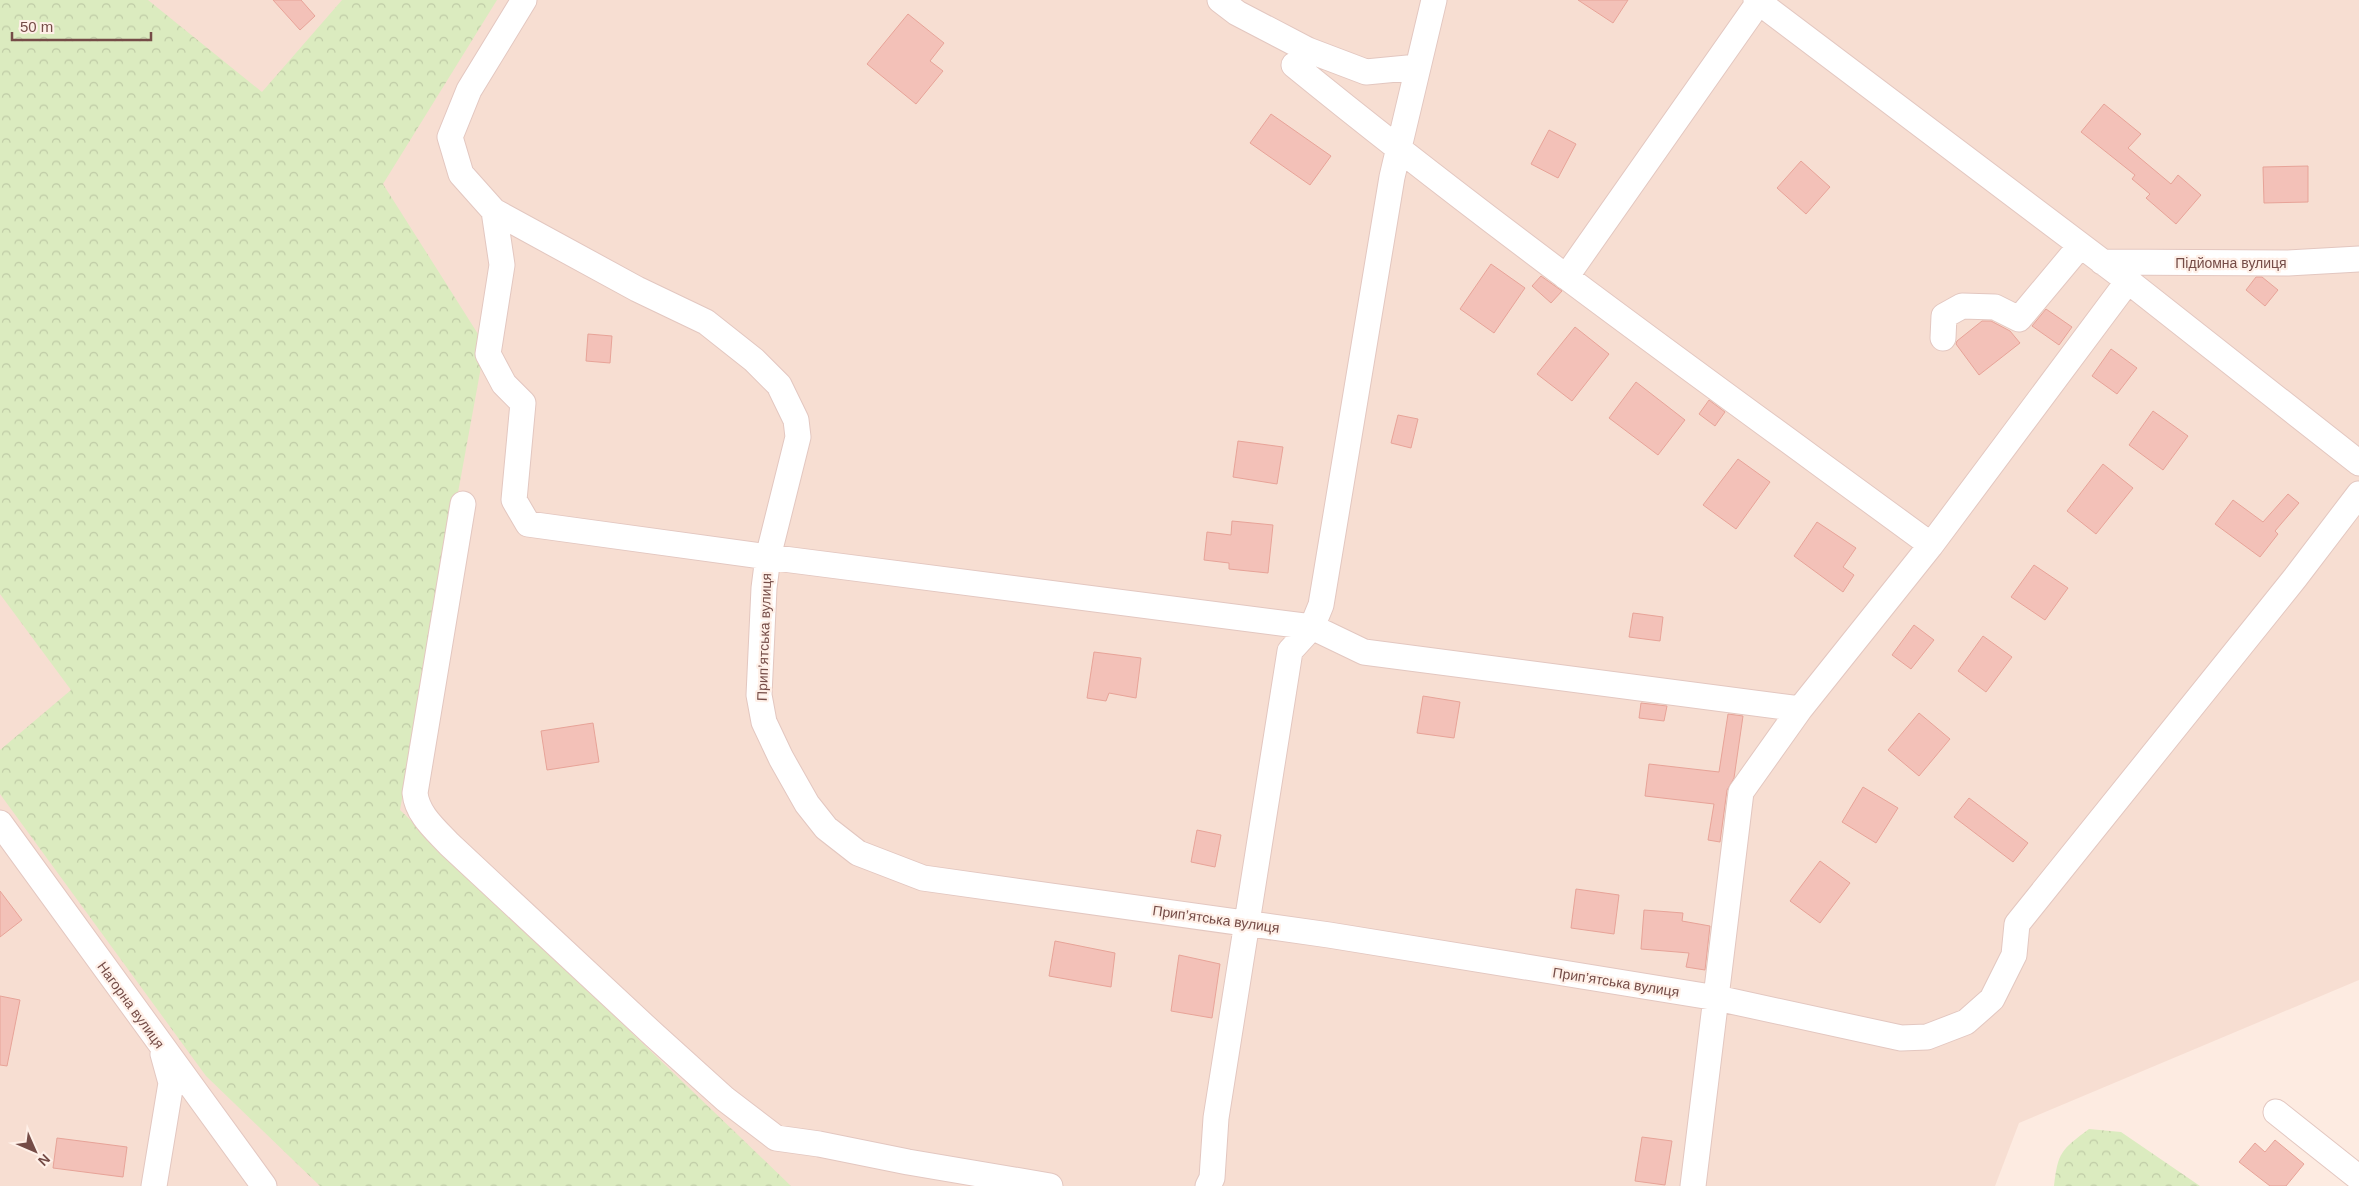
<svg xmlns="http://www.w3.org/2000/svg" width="2359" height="1186" font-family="Arial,sans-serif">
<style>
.residential{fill:#f7ded2}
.forest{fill:url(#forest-crowns)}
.building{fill:#f3c1b8;stroke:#e7a398}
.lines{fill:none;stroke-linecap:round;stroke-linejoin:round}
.minor-casing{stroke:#e3c7c0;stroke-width:27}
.minor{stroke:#fff;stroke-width:25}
.labels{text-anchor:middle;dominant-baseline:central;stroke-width:4.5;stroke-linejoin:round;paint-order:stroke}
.street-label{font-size:14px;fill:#754c47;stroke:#fff0e8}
</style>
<defs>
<pattern id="forest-crowns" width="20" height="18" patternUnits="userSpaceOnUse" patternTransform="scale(1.25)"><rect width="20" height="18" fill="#dbebbf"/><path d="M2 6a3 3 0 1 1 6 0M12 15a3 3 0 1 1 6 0" fill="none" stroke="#bfcba6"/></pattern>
</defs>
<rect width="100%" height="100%" fill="#fdebe1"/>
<path class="residential" d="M0,0H2359V980L2019,1123L1995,1186H0Z"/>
<path class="forest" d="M0,0H148L262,92L342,0H497L383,184L485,345L400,810L791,1186H320L206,1076L0,794V750L71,690L0,594Z
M2089,1129L2121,1132L2200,1186H2054C2058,1152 2061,1150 2089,1129Z"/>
<path class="building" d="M273,0H301L315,16L300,30Z
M1578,0H1628L1613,23Z
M908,14L944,43L930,61L943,71L916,104L867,64Z
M2104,104L2141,134L2128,148L2171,184L2178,175L2201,195L2176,224L2146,198L2150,194L2132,179L2135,175L2081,132Z
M1271,114L1331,156L1310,185L1250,143Z
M1549,130L1576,144L1558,178L1531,164Z
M1801,161L1830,187L1806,214L1777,188Z
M2308,166V202L2264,203L2263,167Z
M1491,264L1525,288L1494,333L1460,309Z
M1541,276L1562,291L1551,303L1532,286Z
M2256,277H2262L2278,290L2265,306L2246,290Z
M2046,309L2072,327L2059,345L2032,326Z
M1982,321H1991L2010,331L2020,343L1979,375L1956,344L1957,341Z
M1575,327L1609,354L1572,401L1537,374Z
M588,334L612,336L610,363L586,361Z
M2111,349L2137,368L2117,394L2092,376Z
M1636,382L1685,420L1658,455L1609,418Z
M1709,400L1725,412L1715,426L1699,414Z
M2153,411L2188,436L2163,470L2129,445Z
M1398,415L1418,419L1411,448L1391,443Z
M1238,441L1283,447L1277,484L1233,477Z
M1738,459L1770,482L1736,529L1703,505Z
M2103,464L2133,488L2096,534L2067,511Z
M2288,494L2299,503L2275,531L2278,534L2260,557L2215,524L2233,500L2263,522Z
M1232,521L1273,525L1268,573L1229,569V563L1204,560L1207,532L1231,535Z
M1817,522L1856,548L1843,567L1854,575L1843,592L1794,556Z
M2034,565L2068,588L2045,620L2011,597Z
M1633,613L1663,617L1660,641L1629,637Z
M1914,625L1934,640L1911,669L1892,655Z
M1983,636L2012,657L1986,692L1958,671Z
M1094,652L1141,658L1136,698L1109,693L1106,701L1087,698Z
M1423,696L1460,702L1454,738L1417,733Z
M1641,703L1667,706L1664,721L1639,718Z
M1919,713L1950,739L1919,776L1888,750Z
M1728,714L1743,716L1734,778L1727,790L1720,842L1708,840L1714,804L1645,796L1649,764L1719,772Z
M593,723L599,762L547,770L541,731Z
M1863,787L1898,808L1876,843L1842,822Z
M1969,798L2028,843L2013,862L1954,817Z
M1197,830L1221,835L1215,867L1191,862Z
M1820,861L1850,883L1820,923L1790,901Z
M1576,889L1619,895L1614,934L1571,928Z
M0,891L22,920L0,937Z
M1644,910L1683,913L1682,921L1710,926L1705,970L1686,967L1689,953L1641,949Z
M1055,941L1115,953L1111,987L1049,976Z
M1179,955L1220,964L1212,1018L1171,1011Z
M0,996L20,1000L7,1066L0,1065Z
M1642,1137L1672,1141L1665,1185L1635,1181Z
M57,1138L127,1147L123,1177L53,1168Z
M2275,1140L2304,1164L2286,1186H2270L2239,1162L2255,1143L2265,1152Z"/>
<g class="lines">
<defs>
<path id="minor" d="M524,0L469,90L450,137L461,174L494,211L637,289L706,322L754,360L779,385L796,420L798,437L768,557L764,588L759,695L764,722L781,758L807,804L826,828L858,853L923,878L1329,935L1717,998L1901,1038L1927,1037L1966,1022L1992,999L2014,955L2017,924L2295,578L2359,494
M1220,0L1237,13L1308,50L1366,72L1418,67
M1756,0L2128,281L2359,463
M1294,65C1500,233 1717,388 1931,545
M494,211L502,265L488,354L504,384L523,403L514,500L528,524L768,557L1312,627L1364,652L1800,709
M2102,262L2288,263L2359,259
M1566,277L1759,2
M1943,338L1944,316L1962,306L1995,307L2019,319L2080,246
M463,504L415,793C417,814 435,829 449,844L654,1035L725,1099L776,1138L819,1144L908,1162L1050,1186
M0,823L264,1186
M2276,1112L2359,1178
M154,1186L171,1083L163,1054
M1208,1186L1212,1178L1216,1118L1290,651L1312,627L1321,605L1392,177L1434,0
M1693,1186L1741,792L1800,709L1931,545L2128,281"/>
</defs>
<use href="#minor" class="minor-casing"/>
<use href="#minor" class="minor"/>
</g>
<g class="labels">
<g class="street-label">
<text x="2231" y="263">Підйомна вулиця</text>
<text transform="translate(764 637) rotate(-88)">Прип’ятська вулиця</text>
<text transform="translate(1216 919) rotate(8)">Прип’ятська вулиця</text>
<text transform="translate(1616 982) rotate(9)">Прип’ятська вулиця</text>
<text transform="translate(131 1005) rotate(54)">Нагорна вулиця</text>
</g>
</g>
<g transform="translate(35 1151) rotate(135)" stroke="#fff0e8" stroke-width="4" paint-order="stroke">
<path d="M0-4L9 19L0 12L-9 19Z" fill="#754c47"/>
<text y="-8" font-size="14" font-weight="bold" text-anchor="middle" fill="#754c47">N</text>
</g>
<path d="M12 32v8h139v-8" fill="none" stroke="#754c47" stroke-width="2.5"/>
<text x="20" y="32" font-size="15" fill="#754c47" stroke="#fff0e8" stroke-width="4" paint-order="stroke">50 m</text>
</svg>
